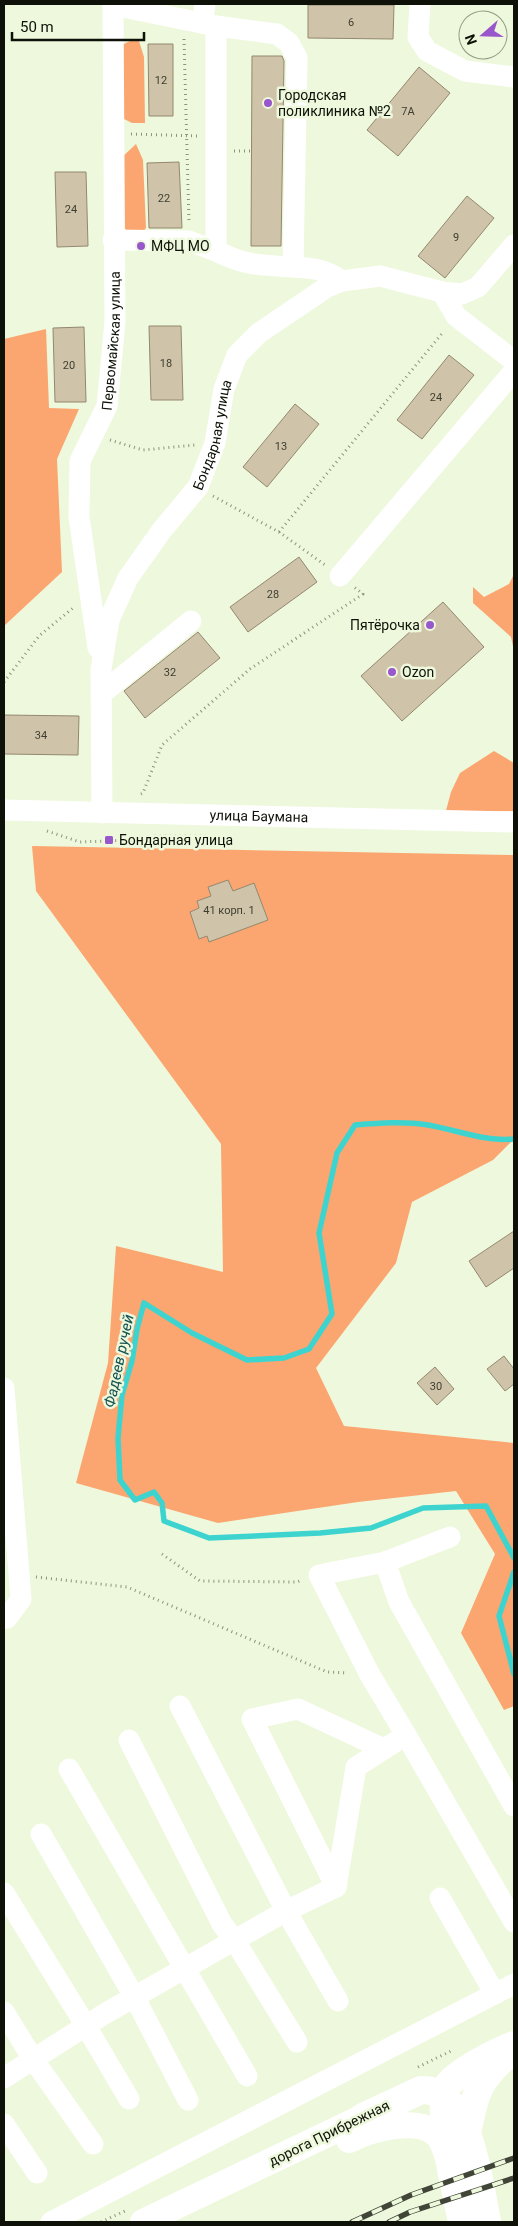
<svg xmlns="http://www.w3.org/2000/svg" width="518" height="2226" font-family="Roboto,sans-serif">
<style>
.forest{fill:#fba670}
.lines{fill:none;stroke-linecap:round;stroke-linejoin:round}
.stream{stroke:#3dd4d0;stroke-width:5.5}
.building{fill:#cfc4aa;stroke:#93886f}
.path{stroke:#8c937f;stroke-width:3;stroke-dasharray:1 4;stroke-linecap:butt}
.minor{stroke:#fff;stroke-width:21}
.major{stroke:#fff;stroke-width:26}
.highway{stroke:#fff;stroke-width:28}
.rail-casing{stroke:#404538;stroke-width:5.5}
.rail{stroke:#eef8dc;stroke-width:4;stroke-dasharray:11;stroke-linecap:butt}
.poi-dot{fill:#9957cc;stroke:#eef8dc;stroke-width:2}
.labels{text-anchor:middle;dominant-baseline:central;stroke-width:5;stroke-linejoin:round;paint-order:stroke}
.number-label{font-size:11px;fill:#3e3e30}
.poi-label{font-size:14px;fill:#0e1108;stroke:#eef8dc;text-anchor:start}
.street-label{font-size:14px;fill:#0e1108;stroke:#eef8dc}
.water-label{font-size:15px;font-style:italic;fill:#155352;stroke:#eef8dc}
</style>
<rect width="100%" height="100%" fill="#eef8dc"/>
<path class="forest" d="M130,41H139L144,57L145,123H132L122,118V45Z
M136,144L143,160L146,228L141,234L126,230L122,224L120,159Z
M46,329L49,408L79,409L57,459L62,572L4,626V339Z
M514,574V651L511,637L473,603V587L484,597L509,584Z
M494,751L514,763V811L473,812L444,818L451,792L460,773Z
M32,846L514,855V1139L493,1160L412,1202L396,1263L316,1368L344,1426L514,1443V1706L504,1710L461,1633L495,1554L456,1491L358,1502L218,1523L76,1483L108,1363L116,1246L223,1272L221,1144L36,891Z"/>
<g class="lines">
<path class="stream" d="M514,1139C485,1142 457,1130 428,1125C404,1121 379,1123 355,1125L337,1153L319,1233L332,1314L309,1349L284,1358L247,1360L192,1333L144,1303L137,1329L132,1361L122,1395L118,1438L120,1480L135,1500L154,1492L162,1503L164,1521L209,1538L320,1533L371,1528L423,1508L486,1506L514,1558
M514,1572L499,1616L514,1674"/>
</g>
<path class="building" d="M308,5H394L393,39L308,38Z
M148,44H173V116H149Z
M252,56H282L284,61L281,246H251Z
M419,67L450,93L398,156L367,130Z
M179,162L182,228H149L147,163Z
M55,172H86L88,246L57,247Z
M467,196L494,218L445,278L418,256Z
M149,326H181L183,400H151Z
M84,327L86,402H55L53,328Z
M449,355L474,375L422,439L397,420Z
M295,404L319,424L267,487L243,467Z
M299,557L317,582L248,632L230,607Z
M443,602L484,647L402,721L361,676Z
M198,632L220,658L145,718L124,691Z
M4,715L79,716L78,755L4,754Z
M228,880L233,891L254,883L268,920L209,942L207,936L199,939L190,912L199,908L197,901L211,896L208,887Z
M514,1231V1268L486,1287L469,1261Z
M504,1356L514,1369V1384L505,1391L487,1369Z
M435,1367L454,1389L437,1405L417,1383Z"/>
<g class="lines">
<path class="path" d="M184,39L189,223
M131,134L197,136
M234,151H251
M110,440L143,450L195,445
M213,496L279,532L325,565
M279,532L444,331
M4,682L39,636L73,608
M141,794L143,793L162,745L250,669L363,594L354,587
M47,831L80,842L132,840L155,836H206
M162,1554L200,1581L297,1582L302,1580
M36,1577L127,1587L327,1672L347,1673
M418,2067L451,2051
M101,2222L125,2211"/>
<g class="minor">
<path d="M420,4L418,37L427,51L465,71L514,77"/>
<path d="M113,5L216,26"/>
<path d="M203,23L205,4"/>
<path d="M113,240L189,241L216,251"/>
<path d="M293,267C260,265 246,266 216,251V26L277,34L289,43L297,58L293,267C312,268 326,269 342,281"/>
<path d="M442,292L456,316L514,361"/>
<path d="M340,576L514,371"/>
<path id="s1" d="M98,648L79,517L80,461L107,406L115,322L113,4"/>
<path d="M101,694L191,621"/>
<path id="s2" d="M4,810L514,822"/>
<path id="s3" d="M102,813L101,669L109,620L128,578L162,530L198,487L215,443L224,389L237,355L259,333L327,287L342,281L380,276L442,292L462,294L478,287L514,245"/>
<path d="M4,1388L21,1599L7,1618H4"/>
<path d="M450,1537L385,1562L399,1602L514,1806"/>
<path d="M385,1562L319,1575L370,1675L406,1735"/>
<path d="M180,1706L286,1911L338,2001"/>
<path d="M129,1740L222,1924L235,1941L297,2042"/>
<path d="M69,1769L247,2076"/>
<path d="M41,1834L135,1998L188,2100"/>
<path d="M336,1887L252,1719L298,1709L384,1749"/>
<path d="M4,1893L86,2026L129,2099"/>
<path d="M440,1898L495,1994"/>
<path d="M4,2012L33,2059L93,2144"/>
<path d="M4,2078L106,2013L286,1911L336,1887L356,1767L406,1735L514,1922"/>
<path d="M4,2124L37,2173"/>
<path d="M51,2222L514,1984"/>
</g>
<path class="major" d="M349,2140C369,2130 416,2116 436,2134C443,2140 445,2150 448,2158
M143,2222L384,2107"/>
<path class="highway" d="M363,2117L421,2090C470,2087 480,2187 487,2222
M467,2133C475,2097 475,2084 504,2058
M462,2222C457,2197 434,2105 448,2085C458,2071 498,2051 514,2045"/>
<defs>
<path id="rail" d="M352,2222L411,2195L514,2158
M389,2222L410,2212L514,2178"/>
</defs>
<use href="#rail" class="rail-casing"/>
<use href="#rail" class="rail"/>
</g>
<g class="poi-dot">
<circle cx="268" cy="103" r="5"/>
<circle cx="141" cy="246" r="5"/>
<circle cx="430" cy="625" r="5"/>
<circle cx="392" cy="672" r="5"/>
<rect x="104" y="835" width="10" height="10" rx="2.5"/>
</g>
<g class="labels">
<g class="number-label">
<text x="351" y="22">6</text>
<text x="161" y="80">12</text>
<text x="408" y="111">7А</text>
<text x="164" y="198">22</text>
<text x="71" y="209">24</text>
<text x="456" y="237">9</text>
<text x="166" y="363">18</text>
<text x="69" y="365">20</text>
<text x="436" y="397">24</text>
<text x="281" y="446">13</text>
<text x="273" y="594">28</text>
<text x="170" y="672">32</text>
<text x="41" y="735">34</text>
<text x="229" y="910">41 корп. 1</text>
<text x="436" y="1386">30</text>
</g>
<g class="poi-label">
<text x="278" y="95">Городская<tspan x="278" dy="16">поликлиника №2</tspan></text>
<text x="151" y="246">МФЦ МО</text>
<text x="420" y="625" text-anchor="end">Пятёрочка</text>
<text x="402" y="672">Ozon</text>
<text x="119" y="840">Бондарная улица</text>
</g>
<g class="street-label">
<text stroke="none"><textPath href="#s1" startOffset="315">Первомайская улица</textPath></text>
<text stroke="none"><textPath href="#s3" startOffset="409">Бондарная улица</textPath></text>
<text stroke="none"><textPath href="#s2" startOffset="255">улица Баумана</textPath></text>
<text transform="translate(329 2133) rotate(-26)">дорога Прибрежная</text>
</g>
<g class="water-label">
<text transform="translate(119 1361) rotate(-78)">Фадеев ручей</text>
</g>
</g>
<rect width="518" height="2226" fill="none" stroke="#0e1108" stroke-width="10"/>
<g transform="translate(483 35) rotate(250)"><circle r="24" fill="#eef8dc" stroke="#949c87"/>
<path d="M0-4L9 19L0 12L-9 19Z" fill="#9957cc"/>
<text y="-8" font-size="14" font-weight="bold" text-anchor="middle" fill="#0e1108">N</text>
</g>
<path d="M12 32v8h132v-8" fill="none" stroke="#0e1108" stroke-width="2.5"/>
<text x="20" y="32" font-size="15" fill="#0e1108" stroke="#eef8dc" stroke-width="4" paint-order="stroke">50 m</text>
</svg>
